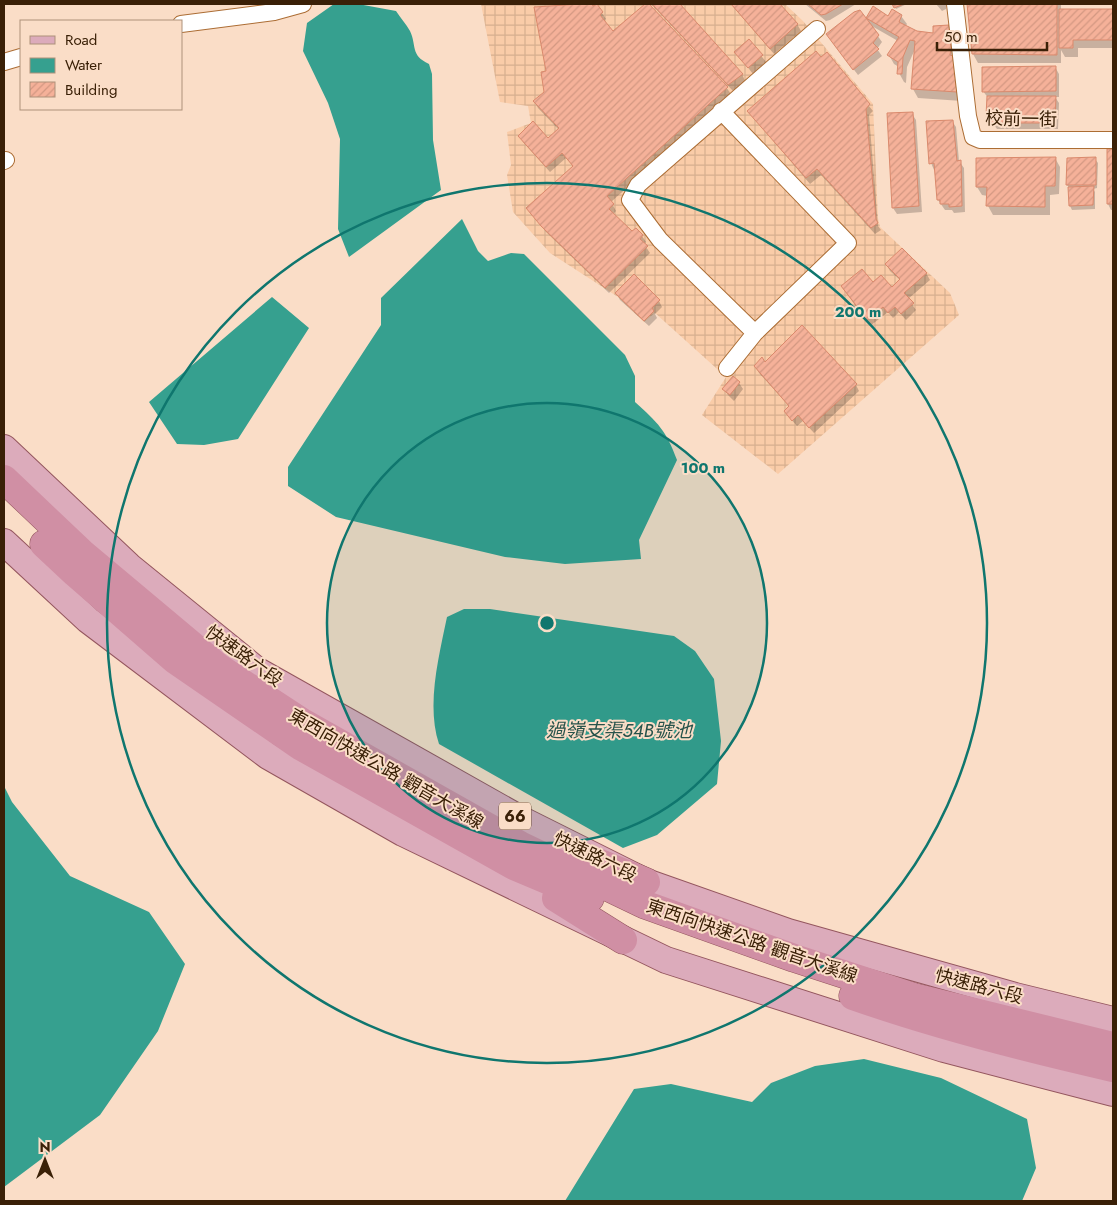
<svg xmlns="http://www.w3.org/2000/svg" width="1117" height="1205" font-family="Jost,'Noto Sans TC',sans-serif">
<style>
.industrial{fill:url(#industrial-grid)}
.water{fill:#36a08f}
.shadow{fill:#0003}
.building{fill:url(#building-hatch);stroke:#da896c}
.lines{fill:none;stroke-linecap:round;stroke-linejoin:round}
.minor-casing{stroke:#ac6d34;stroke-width:18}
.primary-casing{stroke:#94565e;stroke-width:28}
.trunk-casing{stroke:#94565e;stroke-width:29}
.minor{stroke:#fff;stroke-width:16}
.primary{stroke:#dcabbb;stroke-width:26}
.trunk{stroke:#d08fa4;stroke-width:28}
.ring{fill:none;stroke:#0f766e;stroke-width:2.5}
.labels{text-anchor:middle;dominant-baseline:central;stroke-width:4;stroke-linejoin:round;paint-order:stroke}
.shield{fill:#faddc7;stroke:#745941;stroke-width:1}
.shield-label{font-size:16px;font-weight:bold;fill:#3a2007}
.street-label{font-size:18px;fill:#3a2007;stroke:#faddc7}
.water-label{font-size:19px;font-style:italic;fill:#27534b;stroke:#faddc7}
.centre{fill:#0f766e;stroke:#faddc7;stroke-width:2.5}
.ring-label{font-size:15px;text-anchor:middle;font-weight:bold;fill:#0f766e;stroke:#faddc7;stroke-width:4;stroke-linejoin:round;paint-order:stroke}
</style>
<defs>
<pattern id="industrial-grid" width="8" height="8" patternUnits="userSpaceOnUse" patternTransform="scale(1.25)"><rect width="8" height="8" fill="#facca8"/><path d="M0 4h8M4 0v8" fill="none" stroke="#d7af8f"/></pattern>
<pattern id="building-hatch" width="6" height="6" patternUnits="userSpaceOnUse" patternTransform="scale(1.25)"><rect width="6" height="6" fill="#f5b199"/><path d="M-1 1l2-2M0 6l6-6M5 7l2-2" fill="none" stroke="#d39882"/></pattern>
</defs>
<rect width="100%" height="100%" fill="#faddc7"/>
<path class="industrial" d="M481,4H785L803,21L873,104L878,218L880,227L950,293L959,315L778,474L702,415L726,377L655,313L644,322L618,297L550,253L513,212L507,175L511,165L507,132L531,123L528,106L500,102Z"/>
<path class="water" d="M334,4H358L396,11C400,17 406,24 410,31C417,46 410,55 429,64L432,74L433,140L441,190L349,257L338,229L340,139L328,103L303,51L307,23Z
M462,219L478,251L488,261L511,253L524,254L625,355L635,376V402C658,423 666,430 677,460L639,540L641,559L565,564L505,557L336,517L288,486V467L381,325V298Z
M272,297L309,328L238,439L204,445L177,444L149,402Z
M464,609H490L674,636L695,651L714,679L721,741L717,784L657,835L623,848L439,744C426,705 439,656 447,617Z
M4,786L12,802L70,876L149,912L185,964L158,1031L100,1115L4,1187Z
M864,1059L941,1078L1027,1119L1036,1168L1022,1201H565L634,1089L671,1084L752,1102L771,1083L815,1066Z"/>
<path class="shadow" d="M647,4L726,87L731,94L611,202L616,211L613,214L632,233L642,236L646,242L644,244L650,253L609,293L546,232L532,214L574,167L566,158L550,172L523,142L520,136L548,140L559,130L538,108L535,102L545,93L548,72L593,8L602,13L606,19L603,21L613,33Z
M651,4H681L682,8L742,74L745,81L733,91Z
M731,4H778L797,24L801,31L774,54Z
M805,4H856L830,20L826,21Z
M893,4H907L896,9Z
M936,4H946V9L942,11Z
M969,4H1061V10H1113V48H1078V57H1065L1061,50V63H978L973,54Z
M873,8L888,17L901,16L907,24L905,27L917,33L934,35L948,26L953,35L962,101L918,98L913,89L916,47L907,67L906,83L904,82L899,73V67L894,64L889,55L898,41L870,25L882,42L877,49L882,56L858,75L832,41L866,20Z
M749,40L766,62L753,74L736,52Z
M827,54L873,111L869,115L878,226L881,230L875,234L821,175L810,184L753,117Z
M1055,67L1059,74V97H1055L1059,103L1058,129H997L987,116L988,98L983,91Z
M912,114L916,120L922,212L897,214L893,208Z
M952,121L956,127L959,161L964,168L965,212L954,213L952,210H945L938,200L936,170H934L931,163Z
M1108,150H1113V210H1111L1108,204Z
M1055,158L1060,167L1059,194L1050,195V215H993L988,206V196L982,195L977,187Z
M1095,159L1098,163L1097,188L1093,189L1095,192V209L1072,210L1070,206V189L1067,185Z
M886,264L926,273L930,280L908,299L916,310L906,320L899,312L893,318L888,312L870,326L842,287L873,283L892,289L900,280L890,271Z
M616,293L659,301L662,307L655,314L657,318L649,326L620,300Z
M765,363L856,385L859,391L814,433L803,421L797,426L789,417L785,411L790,407L759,373L755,366Z
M739,383L743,389L734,401L728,395L724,389Z"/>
<path class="building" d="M581,4H592L593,6L597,4L603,12L600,15L613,31L645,4H649L728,87L607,196L614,204L609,209L632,231L636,228L643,235L640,239L648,246L605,288L541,226L526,208L573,166L562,153L546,167L518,136L533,121L548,138L559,128L533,101L544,92L541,72L546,71L534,7Z
M652,4H680L743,74L728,85Z
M731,4H780L798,24L770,49Z
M808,4H843L826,14L821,15Z
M892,4H904L894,8Z
M967,4H1057V55L972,54Z
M873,6L888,16L892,9L902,15L899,22L917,31L933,33V26L949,25L951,48L950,55L953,56L957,92L911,89L915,41L910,40L903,57L902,74H897L898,62L887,55L899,37L866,18Z
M1059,9H1113V40H1073V48H1059Z
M860,10L879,35L873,43L879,49L853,70L826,34L854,12Z
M749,39L763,55L748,68L734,52Z
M816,51L821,57L827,52L870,104L866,109L876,219L878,223L871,228L817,169L806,178L747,111Z
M1056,66V91L982,92V67Z
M987,96H1056L1055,123H992L986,116Z
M913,112L919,206L892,208L887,113Z
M953,120L957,161L961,160L962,206L949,207V204H940V200H937L934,163L929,164L926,121Z
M1107,149H1113V204H1107Z
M1056,157L1055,186H1045V207L986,206L987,187H976V158Z
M1096,157V185H1066L1067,158Z
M1094,186L1093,205L1069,206L1068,187Z
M902,248L927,273L904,293L914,303L901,314L895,307L888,313L883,307L866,321L857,310L859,309L841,286L862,269L873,282L881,275L892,287L900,279L885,264Z
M634,274L660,300L652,308L654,311L644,321L615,293Z
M802,325L857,384L809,428L798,415L792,421L784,411L789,406L754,366L762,357L765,362Z
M733,376L740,382L730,395L722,389Z"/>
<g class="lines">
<defs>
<path id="minor" d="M955,4L968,116L973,137L980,140H1113
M181,24L274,12L303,4
M4,62L21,57
M721,111L848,243L755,333L727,368
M4,161L6,160
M755,333L660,240L630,200L638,185L817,29"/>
<path id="primary" d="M4,448L129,566L258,671L526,822L646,882L788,932L1015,996L1113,1020
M4,542L88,620L268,756L403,833L666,960L944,1049L1113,1093"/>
<path id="trunk" d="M4,479L82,553L218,667L302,722L520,845L643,904L794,958L914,997L1113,1046
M44,544L75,573L175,660L300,746L514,866L590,898
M583,856L646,882
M556,898L623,940
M853,996C938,1026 1025,1048 1113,1068"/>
</defs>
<use href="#minor" class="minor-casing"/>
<use href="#primary" class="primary-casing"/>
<use href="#trunk" class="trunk-casing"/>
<use href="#minor" class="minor"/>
<use href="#primary" class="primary"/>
<use href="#trunk" class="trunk"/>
</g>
<circle cx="547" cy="623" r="220" fill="#0f766e" fill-opacity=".12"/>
<g class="ring">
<circle cx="547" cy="623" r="220"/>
<circle cx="547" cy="623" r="440"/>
</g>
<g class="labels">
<rect class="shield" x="499" y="802.5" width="32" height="27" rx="4"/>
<g class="shield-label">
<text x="515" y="816">66</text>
</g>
<g class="street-label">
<text transform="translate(1021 119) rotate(1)">校前一街</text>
<text transform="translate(244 656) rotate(36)">快速路六段</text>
<text transform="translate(386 769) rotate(30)">東西向快速公路 觀音大溪線</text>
<text transform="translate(595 857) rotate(26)">快速路六段</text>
<text transform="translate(752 941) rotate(19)">東西向快速公路 觀音大溪線</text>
<text transform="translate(979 986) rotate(15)">快速路六段</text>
</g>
<g class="water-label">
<text x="619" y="730">過嶺支渠54B號池</text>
</g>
</g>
<circle cx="547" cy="623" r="8" class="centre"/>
<g class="ring-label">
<text x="858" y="317">200 m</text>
<text x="703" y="473">100 m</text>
</g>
<rect width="1117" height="1205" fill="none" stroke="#3a2007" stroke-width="10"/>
<rect x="20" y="20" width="162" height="90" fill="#faddc7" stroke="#ad917a"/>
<rect x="30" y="36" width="25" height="8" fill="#dcabbb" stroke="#ad917a"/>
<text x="65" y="45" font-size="15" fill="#3a2007">Road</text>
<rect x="30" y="58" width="25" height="15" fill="#36a08f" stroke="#ad917a"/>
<text x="65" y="70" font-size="15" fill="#3a2007">Water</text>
<rect x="30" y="82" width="25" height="15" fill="url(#building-hatch)" stroke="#ad917a"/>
<text x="65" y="95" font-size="15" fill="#3a2007">Building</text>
<g transform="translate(45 1160)" stroke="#faddc7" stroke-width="4" paint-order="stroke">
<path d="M0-4L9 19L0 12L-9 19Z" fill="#3a2007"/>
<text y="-8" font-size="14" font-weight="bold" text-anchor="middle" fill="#3a2007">N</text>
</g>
<path d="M937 42v8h110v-8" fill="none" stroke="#3a2007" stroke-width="2.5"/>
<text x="944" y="42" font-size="15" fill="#3a2007" stroke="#faddc7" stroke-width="4" paint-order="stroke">50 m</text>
</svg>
